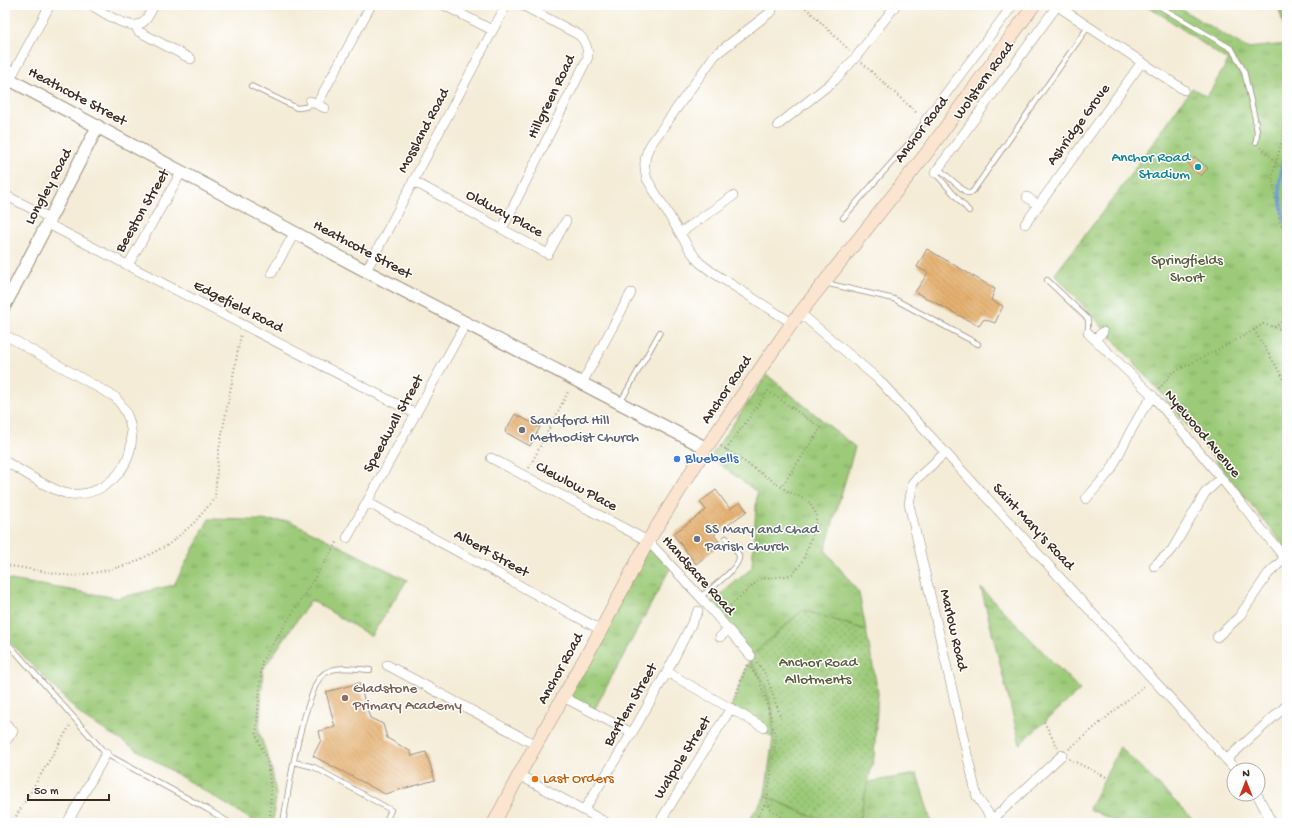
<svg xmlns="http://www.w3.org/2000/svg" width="1292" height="828" font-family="'Gochi Hand',sans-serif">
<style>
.park{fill:url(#park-tufts);stroke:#6c7a4b}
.garden{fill:url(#garden-dots);stroke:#6c7a4b}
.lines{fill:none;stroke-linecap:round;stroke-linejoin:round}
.stream{stroke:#6c9ed7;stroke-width:3.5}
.building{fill:url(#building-back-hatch)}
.service-casing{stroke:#988b7a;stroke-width:6}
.minor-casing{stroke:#988b7a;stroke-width:10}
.tertiary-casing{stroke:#988b7a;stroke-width:14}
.secondary-casing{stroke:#988b7a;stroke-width:14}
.path{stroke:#988b7a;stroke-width:2;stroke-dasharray:1 3;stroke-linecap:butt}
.service{stroke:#fff;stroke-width:4.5}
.minor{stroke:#fff;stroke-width:9}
.tertiary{stroke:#fff;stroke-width:12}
.secondary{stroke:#fce5d0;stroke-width:13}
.culture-dot{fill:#0f9aa8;stroke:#fff;stroke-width:1.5}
.worship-dot{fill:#6b7280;stroke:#fff;stroke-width:1.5}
.shop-dot{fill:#3f7fe0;stroke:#fff;stroke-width:1.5}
.education-dot{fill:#8d6e63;stroke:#fff;stroke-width:1.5}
.food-dot{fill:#e8710a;stroke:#fff;stroke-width:1.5}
.labels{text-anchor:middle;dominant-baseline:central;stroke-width:3;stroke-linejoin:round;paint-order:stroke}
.street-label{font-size:15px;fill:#3b2a1e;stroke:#fff}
.culture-label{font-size:15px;fill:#0d838f;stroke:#fff;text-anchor:end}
.park-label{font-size:15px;fill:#585a39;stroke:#fff}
.worship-label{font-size:15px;fill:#5b616d;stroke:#fff;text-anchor:start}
.shop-label{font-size:15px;fill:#366cbe;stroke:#fff;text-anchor:start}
.education-label{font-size:15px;fill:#785e54;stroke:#fff;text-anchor:start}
.food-label{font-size:15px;fill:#c56008;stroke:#fff;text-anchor:start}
</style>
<defs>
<pattern id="park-tufts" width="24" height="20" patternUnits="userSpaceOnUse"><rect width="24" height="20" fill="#9cca78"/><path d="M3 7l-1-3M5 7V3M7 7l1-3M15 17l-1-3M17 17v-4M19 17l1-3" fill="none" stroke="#80a462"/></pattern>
<pattern id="garden-dots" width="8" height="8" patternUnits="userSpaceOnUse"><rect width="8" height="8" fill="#9cca78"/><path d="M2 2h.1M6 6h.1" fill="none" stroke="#80a462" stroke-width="1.8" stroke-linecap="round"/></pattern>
<pattern id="building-back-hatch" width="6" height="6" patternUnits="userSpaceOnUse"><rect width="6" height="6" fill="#e5b171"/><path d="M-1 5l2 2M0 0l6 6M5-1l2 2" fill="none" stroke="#c59861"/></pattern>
</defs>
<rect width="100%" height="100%" fill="#fff"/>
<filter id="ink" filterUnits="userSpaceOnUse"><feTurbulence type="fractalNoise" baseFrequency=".025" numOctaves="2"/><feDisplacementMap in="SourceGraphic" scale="8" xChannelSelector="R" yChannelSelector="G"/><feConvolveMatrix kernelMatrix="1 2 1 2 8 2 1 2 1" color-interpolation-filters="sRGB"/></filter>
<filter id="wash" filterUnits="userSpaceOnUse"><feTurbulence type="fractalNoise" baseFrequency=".012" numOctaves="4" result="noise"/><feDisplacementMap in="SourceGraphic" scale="16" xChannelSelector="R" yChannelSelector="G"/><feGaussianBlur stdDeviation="0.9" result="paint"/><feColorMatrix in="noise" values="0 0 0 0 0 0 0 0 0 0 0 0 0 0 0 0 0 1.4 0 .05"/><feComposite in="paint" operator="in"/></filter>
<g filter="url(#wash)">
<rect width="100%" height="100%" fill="#f4ecd7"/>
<path class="park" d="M1144,5H1174L1247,48L1287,44V549L1164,396L1055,274L1118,192L1192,88L1207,97L1228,61L1165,17Z
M1278,5H1287V38Z
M767,375L855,447L825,550L859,593L866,630L803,610L751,656L708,605L752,568L757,492L710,457Z
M209,519L290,521L407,580L371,636L311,600L263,669L259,732L271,766L276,794L273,823H257L83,717L5,637V579L117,598L174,585Z
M648,541L673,563L593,712L564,695Z
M981,588L1080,690L1020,744Z
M749,661L763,680L772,710L773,738L731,708Z
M1120,747L1197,823H1119L1089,809Z
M917,774L931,821L923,823H858L868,782Z
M765,796L809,815L836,823H747Z"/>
<path class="garden" d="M803,610L866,630L878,693L874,757L858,823H836L809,815L765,796L773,738L772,710L763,680L749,661L751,656Z"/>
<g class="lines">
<path class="stream" d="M1287,145C1280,173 1275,196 1287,224"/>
</g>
<g id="blocks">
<path class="building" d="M1195,157L1208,168L1201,176L1188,165Z
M927,249L995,289L991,300L1003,306L995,323L984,319L979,326L915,292L928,273L917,267Z
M515,414L540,427L530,446L505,432Z
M716,490L730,509L740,502L747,511L714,535L721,544L696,564L673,534L706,510L700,502Z
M359,683L370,718L383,724L387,738L410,751L412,756L426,752L435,780L385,794L313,756L321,740L319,731L335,727L326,692Z"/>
</g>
</g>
<g filter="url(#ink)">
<use href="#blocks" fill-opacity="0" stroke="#988b7a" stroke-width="1"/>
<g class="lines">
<defs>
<path id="service" d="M1157,5L1232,49L1244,71L1255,119L1257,132L1256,142
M251,86L297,108L306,107L312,102
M938,168L967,193H970L973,191L1088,27
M935,173L969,211
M843,218L909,143L925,121
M1047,280L1088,319V333
M825,283L894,299L978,344
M620,403L660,332
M700,597C709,590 741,567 739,556C737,550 729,543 726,538
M5,640L106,754L207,809L230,823
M294,762L314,767L391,810L385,823
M283,823C290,781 296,739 310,700C314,690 316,679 325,673C338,665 356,669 370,670"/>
<path id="minor" d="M91,5C103,12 129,31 142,23C148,19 151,11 154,5
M444,5L492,30
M1056,5L1184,90
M772,11L715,55L651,144C644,155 643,166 647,179L690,250L699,262L712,272L792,323
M135,25L138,31L191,59
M10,79L50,5
M310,101L325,108
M317,104L371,5
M925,121L1013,5
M778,125L835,80L856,57L896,5
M935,173L1057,6
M413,181L548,254L566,221
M5,195L50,218
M1027,197L1038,205
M48,224L416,414
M1025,224L1142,62
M502,229L588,57C588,48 586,41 579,35L522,5
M680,233L733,196
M128,265L182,171
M366,271L506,5
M272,273L295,232
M800,313L878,379L1236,770
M1088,333L1153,396L1221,478L1287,561
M5,335L115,397C122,405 128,413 130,424C139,461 109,497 70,494C55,493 20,470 5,461
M1095,339L1103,332
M582,383L631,293
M945,453L913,482L909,504L977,797L995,823
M491,458L648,541L704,601L751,656
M1086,499L1111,470L1129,434L1142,411L1153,396
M367,502L601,630
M347,538L466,323
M1154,566L1172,550L1205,493L1221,478
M720,637L728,630
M1217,637L1239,617L1268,574L1285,558
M387,665L536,745
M667,672L763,727
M564,695L569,700L632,733
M5,723L13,731L5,742
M1227,759L1287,705
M519,775L607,823
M1257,794L1272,823
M584,810L632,733L667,672L698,611
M992,820L1062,755
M67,823L106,754
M659,823L731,708"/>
<path id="tertiary" d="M5,77L366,271L706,448
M5,305L98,126"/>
<path id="secondary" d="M494,823L519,775L601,630L648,541L706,448L792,323L929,150L1034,5"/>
</defs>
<use href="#service" class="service-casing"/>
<use href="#minor" class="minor-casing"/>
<use href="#tertiary" class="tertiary-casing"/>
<use href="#secondary" class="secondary-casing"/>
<path class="path" d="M803,5L849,50
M862,63L918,114
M1287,124L1276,162L1272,177L1280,223L1287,233
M1261,147L1276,162
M1274,327L1287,319
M1254,330L1287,384
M1159,389L1172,373L1244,336L1263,324L1287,331
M721,446L786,490L808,501L817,515C814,529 804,570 790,575C780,578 769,576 759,580L724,611
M726,450L768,391L821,428L782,486
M529,468L569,390
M5,565L72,576L99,572L131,564L168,545L194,523L215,498L218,455L241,334
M757,663L766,675L781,718
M748,665L759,679L772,721
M734,700L747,664
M1044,722L1058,748
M773,727L776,737L767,801L770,809L790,823
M1069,749L1145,685
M1069,759L1106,777
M12,823L71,724
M270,823L271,791L267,760L256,735L262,661L338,541
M754,823L767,801"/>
<use href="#service" class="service"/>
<use href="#minor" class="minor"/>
<use href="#tertiary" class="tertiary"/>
<use href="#secondary" class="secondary"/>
</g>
</g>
<circle class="culture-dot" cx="1198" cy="167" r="4"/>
<g class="worship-dot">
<circle cx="522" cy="430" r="4"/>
<circle cx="697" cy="539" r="4"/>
</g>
<circle class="shop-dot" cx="677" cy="459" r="4"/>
<circle class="education-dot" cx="345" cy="698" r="4"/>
<circle class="food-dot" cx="535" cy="779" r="4"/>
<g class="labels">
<g class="street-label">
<text transform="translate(984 81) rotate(-54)">Wolstern Road</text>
<text transform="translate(77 97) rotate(28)">Heathcote Street</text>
<text transform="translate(552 97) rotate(-64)">Hillgreen Road</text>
<text transform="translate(1079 125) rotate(-54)">Ashridge Grove</text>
<text transform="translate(922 130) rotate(-53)">Anchor Road</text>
<text transform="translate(424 131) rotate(-62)">Mossland Road</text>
<text transform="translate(49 187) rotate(-62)">Longley Road</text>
<text transform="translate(143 211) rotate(-60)">Beeston Street</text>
<text transform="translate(504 214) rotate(28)">Oldway Place</text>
<text transform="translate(362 250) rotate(28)">Heathcote Street</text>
<text transform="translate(238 307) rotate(27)">Edgefield Road</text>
<text transform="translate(727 390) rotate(-56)">Anchor Road</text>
<text transform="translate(394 424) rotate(-61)">Speedwall Street</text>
<text transform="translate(1202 434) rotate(50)">Nyewood Avenue</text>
<text transform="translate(576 487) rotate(28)">Clewlow Place</text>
<text transform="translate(1033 527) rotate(47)">Saint Mary's Road</text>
<text transform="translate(491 554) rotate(29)">Albert Street</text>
<text transform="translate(698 576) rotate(48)">Handsacre Road</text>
<text transform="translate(953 630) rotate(77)">Marlow Road</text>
<text transform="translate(561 669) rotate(-61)">Anchor Road</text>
<text transform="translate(631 705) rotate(-60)">Bartlem Street</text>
<text transform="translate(683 758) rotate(-58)">Walpole Street</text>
</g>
<g class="culture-label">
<text x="1190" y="158">Anchor Road<tspan x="1190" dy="17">Stadium</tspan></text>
</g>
<g class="park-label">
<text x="1187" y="261">Springfields<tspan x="1187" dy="17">Short</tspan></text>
<text x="818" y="663">Anchor Road<tspan x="818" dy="17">Allotments</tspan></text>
</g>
<g class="worship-label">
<text x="530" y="421">Sandford Hill<tspan x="530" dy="17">Methodist Church</tspan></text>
<text x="705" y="530">SS Mary and Chad<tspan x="705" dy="17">Parish Church</tspan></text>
</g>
<g class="shop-label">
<text x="685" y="459">Bluebells</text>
</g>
<g class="education-label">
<text x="353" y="689">Gladstone<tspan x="353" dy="17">Primary Academy</tspan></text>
</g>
<g class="food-label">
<text x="543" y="779">Last Orders</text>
</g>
</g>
<rect width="1292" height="828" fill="none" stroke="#fff" stroke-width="20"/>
<g transform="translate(1246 782)"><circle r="19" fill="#ffffff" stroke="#b1aaa5"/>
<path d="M0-3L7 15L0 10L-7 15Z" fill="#c8321e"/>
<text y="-6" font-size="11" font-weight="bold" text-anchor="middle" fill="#3b2a1e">N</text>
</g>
<path d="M28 794v6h81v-6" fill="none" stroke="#3b2a1e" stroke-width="2"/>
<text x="34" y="794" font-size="12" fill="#3b2a1e" stroke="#ffffff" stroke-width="3" paint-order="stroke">50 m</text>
</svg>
